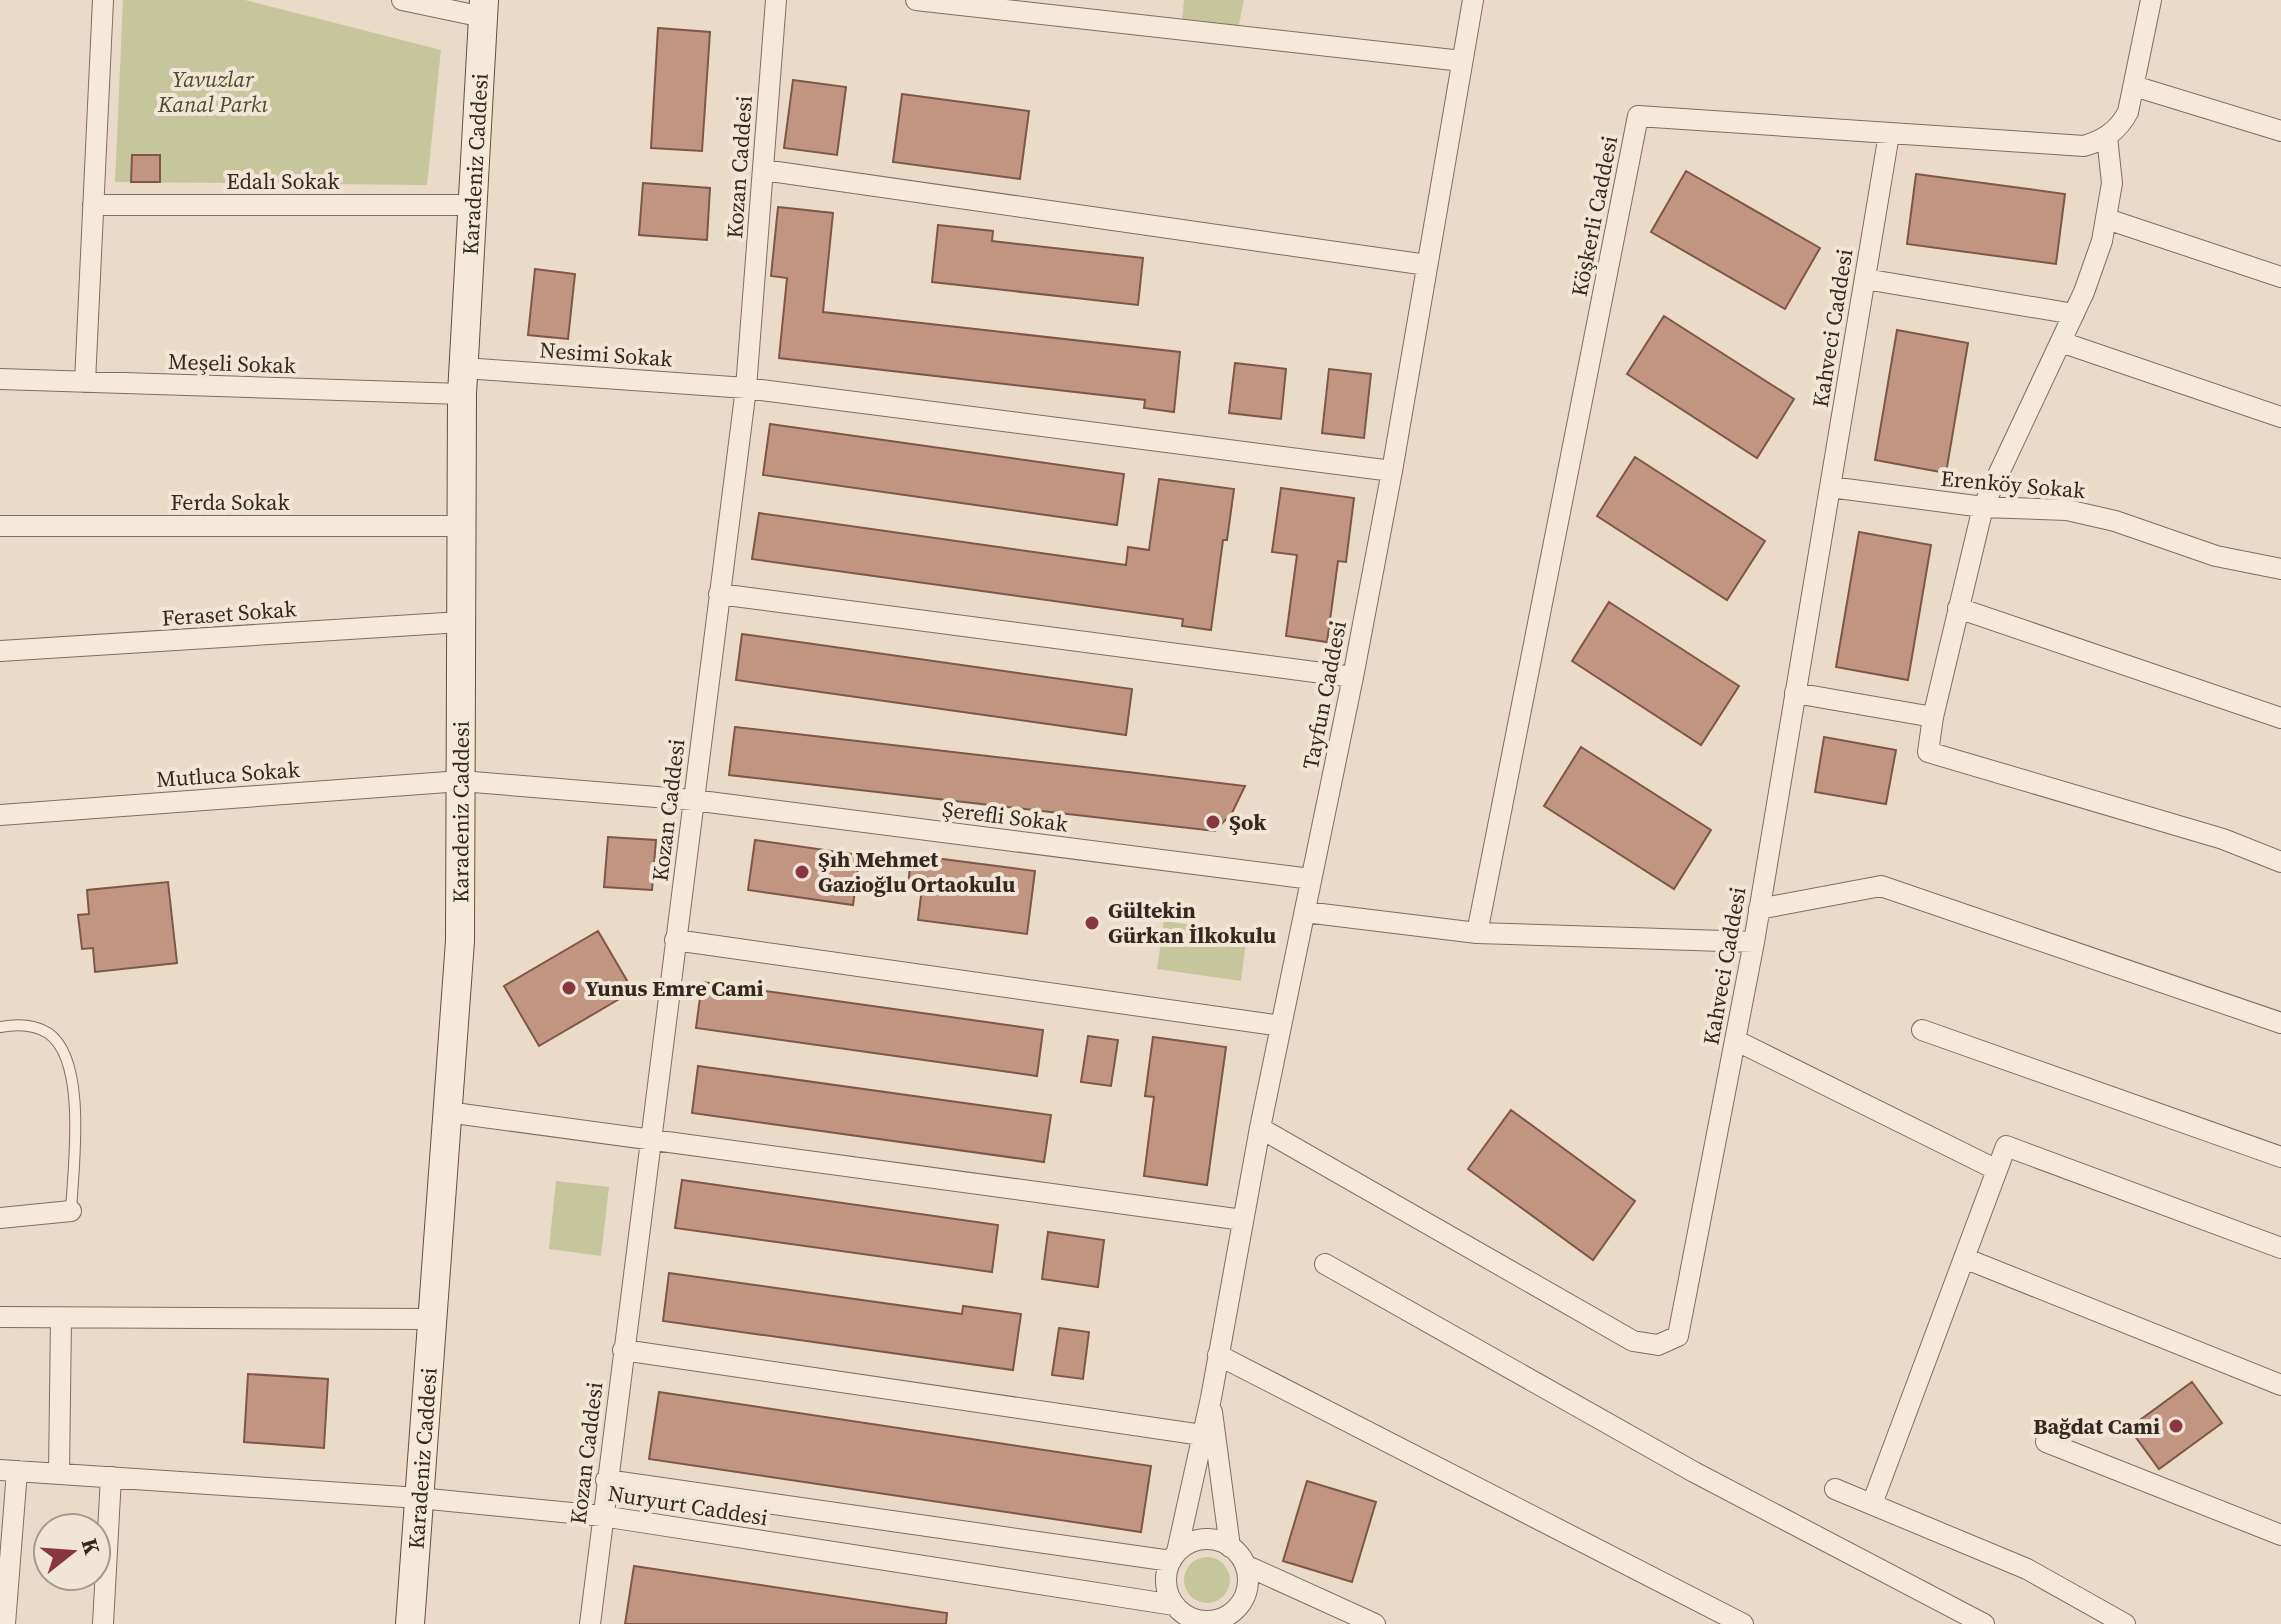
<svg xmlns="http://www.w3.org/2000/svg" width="2281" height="1624" font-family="'Source Serif 4',serif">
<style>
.green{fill:#c6c69c}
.building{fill:#c29581;stroke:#7e5747;stroke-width:2}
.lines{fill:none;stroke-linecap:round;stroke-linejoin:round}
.lane-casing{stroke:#826d5f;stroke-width:12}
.street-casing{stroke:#826d5f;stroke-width:22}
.secondary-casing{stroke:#644f42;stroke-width:30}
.lane{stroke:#f5e9d9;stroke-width:10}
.street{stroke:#f5e9d9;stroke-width:20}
.secondary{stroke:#f5e9d9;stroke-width:28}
.poi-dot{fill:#8a3640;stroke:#f1e6d6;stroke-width:3}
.labels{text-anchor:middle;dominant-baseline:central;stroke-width:8;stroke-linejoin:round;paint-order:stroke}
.park-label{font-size:22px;font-style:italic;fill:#494e2a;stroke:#f1e6d6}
.street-label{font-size:22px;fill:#342820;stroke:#f1e6d6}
.poi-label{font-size:22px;font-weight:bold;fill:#342820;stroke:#f1e6d6;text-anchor:start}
</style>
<rect width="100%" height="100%" fill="#e9dbc7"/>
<path class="green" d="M123,0H245L441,50L427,185L115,182Z
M1184,0H1244L1238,29L1182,23Z
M1164,921L1247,933L1241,981L1157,969Z
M556,1181L609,1187L601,1256L549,1249Z
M1184 1580a23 23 0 1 1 46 0a23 23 0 1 1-46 0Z"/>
<path class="building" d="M658,28L710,32L702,151L651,148Z
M793,80L846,87L837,155L784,148Z
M902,94L1029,111L1020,179L893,162Z
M132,155H160V182H131Z
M1686,171L1820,248L1785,309L1651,232Z
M1916,174L2065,194L2056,264L1907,244Z
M643,183L710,188L707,240L639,235Z
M778,207L833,213L823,312L1180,352L1174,412L1144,408L1145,400L779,358L787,278L771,276Z
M938,225L993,231L992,241L1143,258L1138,305L932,282Z
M535,269L575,274L568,339L528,335Z
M1664,316L1794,399L1757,458L1627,374Z
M1897,330L1968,343L1946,473L1875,460Z
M1235,363L1286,369L1281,419L1229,413Z
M1329,369L1371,374L1364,438L1322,433Z
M770,424L1124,474L1117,525L763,475Z
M1635,457L1765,541L1727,600L1597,516Z
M1159,479L1234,489L1227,540H1223L1211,630L1182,626L1183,619L752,559L759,513L1126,565L1128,547L1149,550Z
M1281,488L1354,498L1346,562L1338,561L1327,642L1286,636L1297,555L1272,552Z
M1859,532L1931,545L1908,680L1836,667Z
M1609,602L1739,686L1701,745L1572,661Z
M742,634L1132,689L1126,735L736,680Z
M735,727L1128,772L1245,786L1232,813L1215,831L1154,824L729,775Z
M1824,737L1896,750L1886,804L1815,792Z
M1581,747L1711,830L1674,889L1544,806Z
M608,837L656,840L652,890L604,887Z
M755,840L860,855L853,905L748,890Z
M927,857L1035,871L1027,934L918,920L922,888L908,886L911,858L926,860Z
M168,882L177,963L95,972L93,948L82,949L78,915L89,914L87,890Z
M598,931L633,991L539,1046L504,986Z
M702,982L1043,1030L1037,1076L696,1028Z
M1088,1036L1118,1040L1111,1086L1081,1082Z
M1153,1037L1226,1047L1207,1185L1144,1176L1154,1097L1145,1096Z
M698,1066L1051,1115L1044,1162L692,1113Z
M1511,1110L1635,1201L1593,1260L1468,1169Z
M682,1180L998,1225L992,1272L675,1228Z
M1048,1232L1104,1240L1098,1287L1042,1279Z
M669,1273L962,1314L963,1306L1021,1314L1013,1370L663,1321Z
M1059,1328L1089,1332L1083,1379L1052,1375Z
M248,1374L328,1379L324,1448L244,1442Z
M2192,1382L2222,1423L2159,1469L2129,1428Z
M659,1392L1151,1466L1141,1532L649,1459Z
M1307,1481L1376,1502L1352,1582L1283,1561Z
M634,1566L947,1613L946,1624H625Z"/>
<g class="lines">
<defs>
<path id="lane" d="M0,1027C16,1024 34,1024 48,1033C88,1060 73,1169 71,1211"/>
<path id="street" d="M402,0L483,17
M916,0L1462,61
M2134,86L2281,131
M2107,137L2112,183L2102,241L2084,292L1983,507L1933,717L1928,752L2223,839L2281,862
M763,170L1427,265
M93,205H473
M2107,219L2281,277
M1865,279L2074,314
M2061,342L2281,417
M464,368L746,388L1392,471
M0,379L462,394
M85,382L103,0
M1830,487L1983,507L2067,510L2115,521L2216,556L2281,569
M0,526H461
M719,594L1353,677
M1958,608L2281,718
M0,651L461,622
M1795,693L1933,717
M0,815L461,781L693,800L1311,879
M1759,909L1881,886L2281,1023
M1305,912L1477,933L1754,942
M1477,933L1638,116L2084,146C2104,140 2118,131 2128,112L2151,0
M675,940L1281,1026
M1922,1030L2281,1157
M1735,1040L1997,1170
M447,1112L1243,1220
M1260,1128L1633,1341L1658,1345L1678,1336L1754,942L1889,134
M0,1218L71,1211
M1964,1258L2281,1385
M1325,1264L1694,1472L1984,1624
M0,1317L432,1319
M623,1350L1202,1435
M1218,1355L1743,1624
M1212,1412L1230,1547
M2046,1442L2281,1535
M0,1470L419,1498L602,1516L1174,1605
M59,1474L61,1318
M606,1480L1171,1561
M1835,1489L2027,1569L2125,1624
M1872,1504L2006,1146L2281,1248
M1166 1580a41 41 0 1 1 82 0a41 41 0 1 1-82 0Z
M1177,1552L1211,1398L1260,1128L1353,677L1392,471L1473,0
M1245,1565L1375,1624
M5,1624L17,1471
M103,1624L111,1477
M590,1624L746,388L776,0"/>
<g id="secondary">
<path id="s1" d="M410,1624L460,941L462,394L484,0"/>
</g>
</defs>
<use href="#lane" class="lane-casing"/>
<use href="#street" class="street-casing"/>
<use href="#secondary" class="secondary-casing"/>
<use href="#lane" class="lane"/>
<use href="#street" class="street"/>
<use href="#secondary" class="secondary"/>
</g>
<g class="poi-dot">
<circle cx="1213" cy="822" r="8"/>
<circle cx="802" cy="872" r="8"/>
<circle cx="1092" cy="923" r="8"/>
<circle cx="569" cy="988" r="8"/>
<circle cx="2176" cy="1426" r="8"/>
</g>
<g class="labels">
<g class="park-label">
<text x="213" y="79">Yavuzlar<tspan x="213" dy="25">Kanal Parkı</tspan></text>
</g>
<g class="street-label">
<text stroke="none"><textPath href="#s1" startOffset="1462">Karadeniz Caddesi</textPath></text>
<text transform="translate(739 167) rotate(-86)">Kozan Caddesi</text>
<text x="283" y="181">Edalı Sokak</text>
<text transform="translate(1594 216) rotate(-79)">Köşkerli Caddesi</text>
<text transform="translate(1832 328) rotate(-81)">Kahveci Caddesi</text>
<text transform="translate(606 354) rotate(4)">Nesimi Sokak</text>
<text transform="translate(232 363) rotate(2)">Meşeli Sokak</text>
<text transform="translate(2013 484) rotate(5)">Erenköy Sokak</text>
<text x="230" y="502">Ferda Sokak</text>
<text transform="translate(229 613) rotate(-4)">Feraset Sokak</text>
<text transform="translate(1324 695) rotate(-79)">Tayfun Caddesi</text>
<text transform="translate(228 774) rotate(-4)">Mutluca Sokak</text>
<text transform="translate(668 810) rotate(-83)">Kozan Caddesi</text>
<text stroke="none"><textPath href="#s1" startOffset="814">Karadeniz Caddesi</textPath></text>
<text transform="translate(1005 816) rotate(7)">Şerefli Sokak</text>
<text transform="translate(1724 966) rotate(-80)">Kahveci Caddesi</text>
<text transform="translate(586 1453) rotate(-83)">Kozan Caddesi</text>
<text stroke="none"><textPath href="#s1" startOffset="166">Karadeniz Caddesi</textPath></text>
<text transform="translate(688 1505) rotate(9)">Nuryurt Caddesi</text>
</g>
<g class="poi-label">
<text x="1229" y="822">Şok</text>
<text x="818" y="859">Şıh Mehmet<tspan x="818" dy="25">Gazioğlu Ortaokulu</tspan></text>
<text x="1108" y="910">Gültekin<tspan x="1108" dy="25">Gürkan İlkokulu</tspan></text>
<text x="585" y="988">Yunus Emre Cami</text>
<text x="2160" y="1426" text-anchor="end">Bağdat Cami</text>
</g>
</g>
<g transform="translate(72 1552) rotate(73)"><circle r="38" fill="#f1e6d6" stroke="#a59a8d" stroke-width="2"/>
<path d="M0-6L14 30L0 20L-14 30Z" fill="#8a3640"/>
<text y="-12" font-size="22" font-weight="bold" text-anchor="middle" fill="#342820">K</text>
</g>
</svg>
